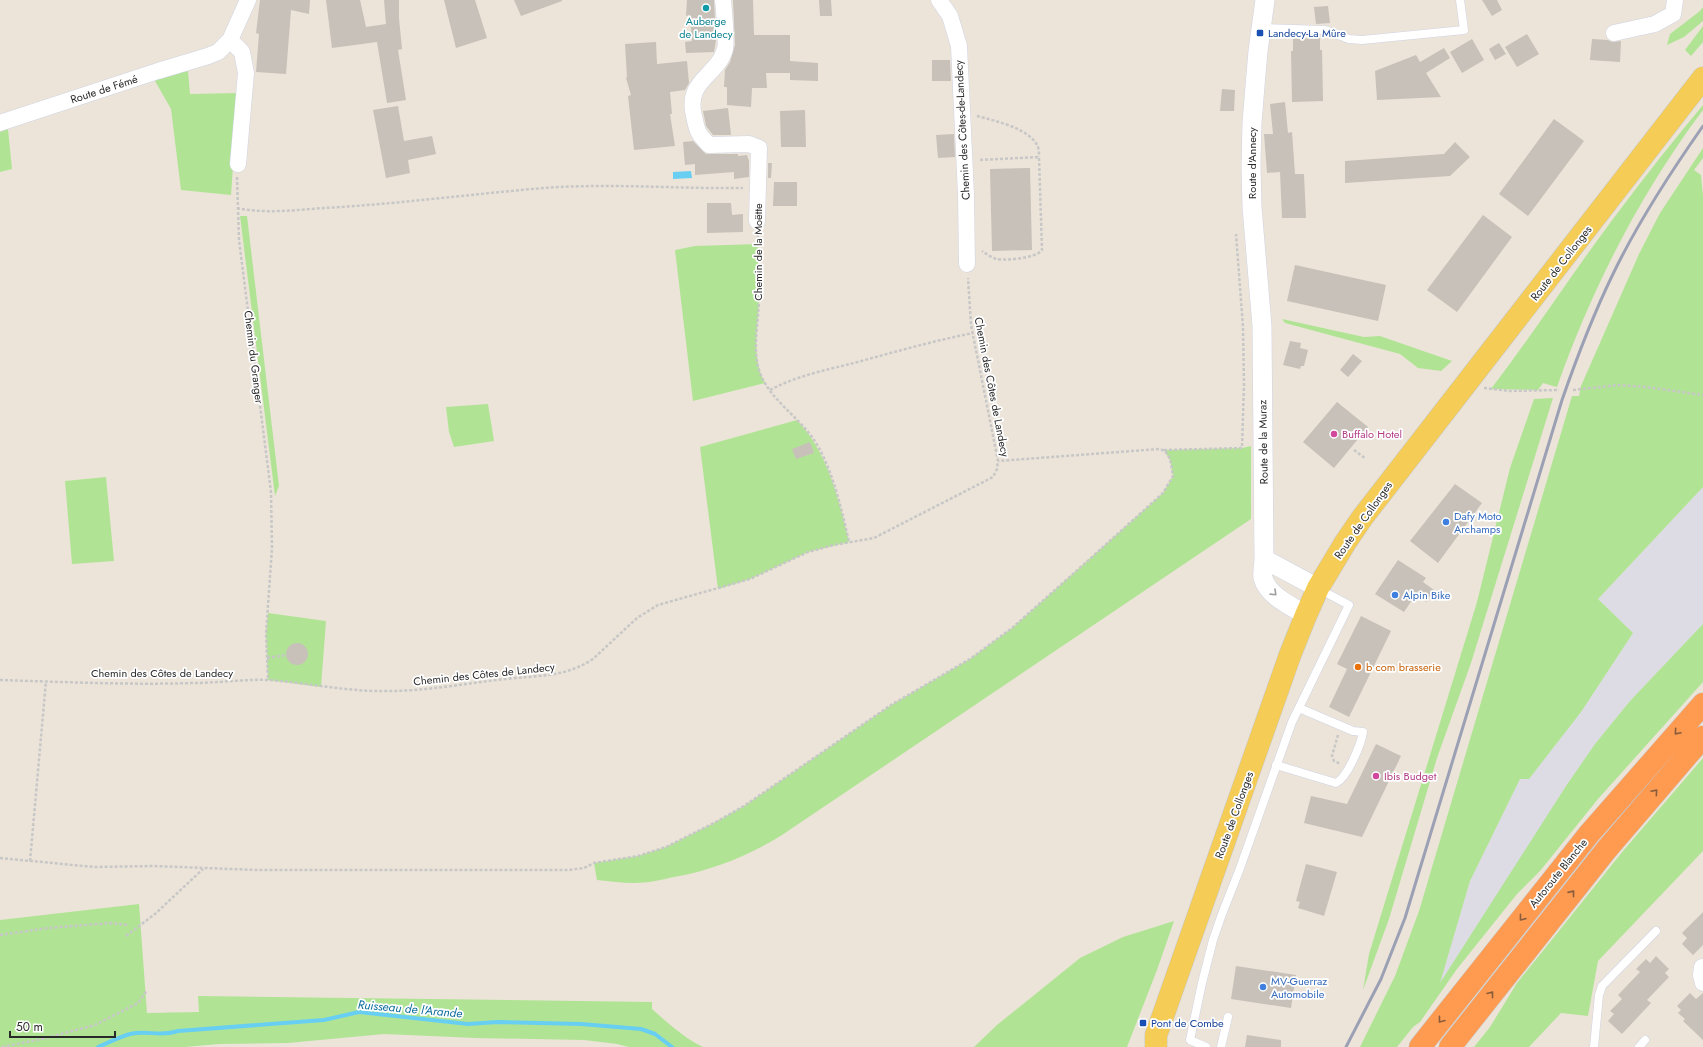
<svg xmlns="http://www.w3.org/2000/svg" width="1703" height="1047" font-family="Jost,sans-serif">
<style>
.industrial{fill:#dddbe3}
.green{fill:#b0e494}
.water{fill:#68cff2}
.lines{fill:none;stroke-linecap:round;stroke-linejoin:round}
.stream{stroke:#68cff2;stroke-width:4}
.building{fill:#c7c1b9}
.service-casing{stroke:#cfd3e2;stroke-width:9}
.minor-casing{stroke:#cfd3e2;stroke-width:17}
.tertiary-casing{stroke:#cfd3e2;stroke-width:20}
.primary-casing{stroke:#c7c7c7;stroke-width:23}
.motorway-casing{stroke:#c7c7c7;stroke-width:23}
.path{stroke:#c7c7c7;stroke-width:2.5;stroke-dasharray:3 2;stroke-linecap:butt}
.service{stroke:#fff;stroke-width:8}
.minor{stroke:#fff;stroke-width:16}
.tertiary{stroke:#fff;stroke-width:19}
.primary{stroke:#f5cd56;stroke-width:22}
.motorway{stroke:#ff9a51;stroke-width:22}
.rail{stroke:#9ca0b4;stroke-width:3}
.oneway{stroke:#9f9f9f}
.oneway2{stroke:#895c3b}
.culture-dot{fill:#0f9aa8;stroke:#fff;stroke-width:1.5}
.transit-dot{fill:#1a4fb4;stroke:#fff;stroke-width:1.5}
.hotel-dot{fill:#d1479c;stroke:#fff;stroke-width:1.5}
.shop-dot{fill:#3f7fe0;stroke:#fff;stroke-width:1.5}
.food-dot{fill:#e8710a;stroke:#fff;stroke-width:1.5}
.labels{text-anchor:middle;dominant-baseline:central;stroke-width:3.5;stroke-linejoin:round;paint-order:stroke}
.culture-label{font-size:11px;fill:#0d838f;stroke:#fff}
.transit-label{font-size:11px;fill:#164399;stroke:#fff;text-anchor:start}
.street-label{font-size:11px;fill:#292929;stroke:#fff}
.hotel-label{font-size:11px;fill:#b23c85;stroke:#fff;text-anchor:start}
.shop-label{font-size:11px;fill:#366cbe;stroke:#fff;text-anchor:start}
.food-label{font-size:11px;fill:#c56008;stroke:#fff;text-anchor:start}
.water-label{font-size:12px;font-style:italic;fill:#096b9c;stroke:#fff}
</style>
<rect width="100%" height="100%" fill="#ece4d9"/>
<path class="industrial" d="M1703,487V624L1630,701L1595,744L1439,985L1470,881L1520,779H1529L1581,712L1633,633L1598,599Z"/>
<path class="green" d="M1703,7V21L1684,37L1667,45L1670,34L1700,11Z
M1703,26V42L1691,56L1685,50Z
M188,71L190,94L238,93L231,195L181,190L171,109L155,81L164,74Z
M1703,105V110C1640,194 1592,288 1557,387L1543,383L1538,390L1491,389C1533,334 1571,275 1613,219C1642,180 1672,142 1703,105Z
M8,129L12,169L0,172V132Z
M1703,148V158L1694,170L1701,175L1703,196V487L1598,599L1633,633L1581,712L1529,779H1520L1470,881L1440,983L1566,786L1595,744L1630,701L1703,624V682L1598,799L1540,871L1517,894L1457,969L1420,1022L1413,1027L1397,1047H1360L1395,976L1419,911L1572,396H1579L1581,386L1639,254L1660,213Z
M240,216H247L279,486L275,496Z
M758,244C758,263 759,282 759,300C758,327 751,358 765,383L693,401L675,250L695,246Z
M1282,319L1364,337L1380,336L1452,361L1441,371L1418,368L1400,354L1285,323Z
M1553,398L1471,663L1437,758L1389,919L1363,990L1369,954L1477,602L1510,468L1534,399Z
M488,404L494,441L454,447L449,432L446,407Z
M797,420C828,453 839,499 849,542L808,552L750,579L718,589L700,447Z
M1251,446V519L782,835C748,856 713,870 674,877C661,880 647,883 634,883C622,883 609,881 597,880L594,863L638,856L666,847L714,823L744,806L891,705L970,659L1012,628L1163,493L1173,476L1170,460L1164,450L1242,448Z
M106,477L114,561L72,564L65,481Z
M268,613L326,621L321,687L268,680L266,634Z
M1703,758V851L1598,961L1588,1016L1561,1013L1529,1047H1474L1490,1027L1517,983L1538,957L1623,851Z
M139,904L147,1013L199,1012L198,996L652,1002V1009C668,1023 684,1038 703,1047H629L617,1044L584,1040L476,1038L384,1034L288,1043L219,1044L185,1047H0V920Z
M1174,921L1157,970L1127,1047H974L997,1025L1080,958L1123,937Z"/>
<path class="water" d="M691,171L692,178L673,179V172Z"/>
<g class="lines">
<path class="stream" d="M98,1047C108,1043 119,1037 130,1034C147,1030 160,1037 178,1031L324,1020L359,1012L468,1024L497,1022L581,1024L641,1029L655,1034L672,1047"/>
</g>
<path class="building" d="M260,0H310L309,14L291,10L286,74L256,72L259,34L256,33Z
M326,0H360L366,27L386,24L384,0H399V18L402,49L398,50L406,100L387,103L377,42L332,48Z
M444,0H475L487,38L456,48Z
M514,0H562V1L521,16Z
M687,0H714L716,40L714,52L686,53L685,42L692,41L690,15L686,16Z
M733,0H753L754,35H790V61L818,63V81L790,80V73H766L767,88H752L751,107L727,105V87H724L725,70L730,62L735,45Z
M819,0H831L832,16H820Z
M1482,0H1497L1502,10L1492,16Z
M1328,6L1330,23L1316,24L1314,7Z
M1527,34L1539,54L1517,67L1505,47Z
M1320,38V50H1322L1323,101L1292,102L1291,51H1293V39Z
M1472,39L1484,60L1462,73L1450,52Z
M1592,39L1608,40L1612,42L1621,41L1620,62L1590,60Z
M656,42L657,64L687,61L689,83L685,90L670,92L672,114H670L675,146L634,150L628,96L631,95L626,78L627,77L625,44Z
M1499,43L1506,54L1495,60L1489,49Z
M1444,48L1450,58L1426,73L1441,97L1377,100L1375,71L1416,55L1420,62Z
M932,60H950L951,81H932Z
M1222,89L1235,90L1234,111H1220Z
M1285,102L1288,133L1292,132L1295,174H1304L1306,218H1282L1280,172L1267,173L1264,134H1273L1270,104Z
M398,106L404,141L432,136L436,154L408,160L410,173L386,178L373,110Z
M728,108L731,135H713L706,126L703,111Z
M805,110L806,147H781L780,111Z
M1554,119L1584,141L1528,216L1499,194Z
M954,134L955,157L938,158L936,135Z
M693,141L706,154H738V156L747,155L749,161V177L734,179V172L695,175V164L685,165L683,142Z
M1455,142L1470,157L1450,176L1345,183V161L1444,154Z
M768,163H772L771,178H768Z
M1030,168L1032,250L992,251L990,169Z
M774,182H797V206H773Z
M707,203H731L732,215L743,214V232L707,233Z
M1483,215L1512,237L1457,312L1427,290Z
M1295,265L1386,285L1378,321L1287,301Z
M1290,341L1301,343L1300,348L1308,350L1304,366H1301L1300,369L1283,365Z
M1353,354L1362,361L1348,377L1340,370Z
M1337,402L1368,427L1334,468L1303,442Z
M810,442L814,453L796,459L792,449Z
M1455,484L1482,503L1438,563L1410,541Z
M1398,560L1426,578L1423,582L1434,590L1426,602L1416,594L1404,612L1375,594Z
M1361,616L1391,631L1349,717L1329,707L1347,669L1337,664Z
M286 654a11 11 0 1 1 22 0a11 11 0 1 1-22 0Z
M1376,744L1401,756L1362,837L1304,823L1311,796L1347,804Z
M1306,864L1337,872L1324,916L1298,908L1300,902L1296,901Z
M1703,912V945L1693,955L1682,944L1687,938L1682,933Z
M1656,956L1669,969L1665,973L1669,977L1647,1000L1651,1003L1622,1034L1608,1021L1614,1014L1610,1011L1622,999L1618,995L1640,972L1636,969L1646,959L1650,963Z
M1236,966L1296,975L1291,1008L1231,999Z
M1690,993L1696,999L1703,993V1040L1683,1021L1685,1019L1678,1013L1681,1010L1677,1006Z
M1247,1035L1281,1040V1047H1245Z"/>
<g class="lines">
<defs>
<path id="service" d="M1261,28L1325,30L1349,39L1362,40L1464,30L1460,0
M1276,765L1336,783C1348,777 1361,744 1363,732L1353,731L1299,708
M1206,1047L1190,1040L1202,983L1213,940L1222,914L1239,871L1292,722L1349,605L1319,589
M1221,1047L1228,1017
M1594,1047L1599,995L1602,986L1656,931
M1639,1047L1645,1040"/>
<path id="minor" d="M723,0C724,11 727,41 725,49C718,76 685,80 694,116C697,131 698,134 709,145L749,144L759,148L757,221
M939,0L950,16L959,46L966,195L967,264
M1614,33L1655,24L1673,14L1675,0
M230,40L242,52L246,73L238,164
M0,123L158,71L208,56L218,52L230,40L248,0
M1702,967L1701,975L1703,983"/>
<path id="tertiary" d="M1265,0L1258,51L1255,86L1252,123L1251,165L1252,207L1262,326L1264,559C1264,564 1262,572 1263,578C1268,596 1291,606 1306,615
M1264,559L1318,588"/>
<path id="primary" d="M1156,1047V1035L1159,1027L1290,655L1306,615L1318,588L1345,543L1362,518L1703,78"/>
<path id="motorway" d="M1420,1047L1589,834L1703,704
M1450,1047L1607,849L1703,737"/>
</defs>
<use href="#service" class="service-casing"/>
<use href="#minor" class="minor-casing"/>
<use href="#tertiary" class="tertiary-casing"/>
<use href="#primary" class="primary-casing"/>
<use href="#motorway" class="motorway-casing"/>
<path class="path" d="M977,116C995,121 1030,128 1038,147C1039,150 1039,154 1039,157
M980,160L1039,157L1042,250C1037,258 1005,261 996,259C991,257 986,254 982,251
M237,177L239,240L271,492L272,548L266,634L268,680
M237,208C266,214 295,210 324,208C398,204 471,194 544,188C611,183 677,189 743,188
M758,234C758,257 759,279 759,301C758,324 752,352 760,373C770,399 796,415 812,437C831,463 842,510 849,542
M1484,388L1510,391L1559,390
M770,390C796,376 826,370 854,363C894,352 933,341 973,333
M1573,390L1618,385L1646,387L1703,395
M1164,450L1242,448L1244,384L1243,327L1236,234
M1354,450L1366,459
M267,658L286,655
M0,680C64,682 130,685 193,683C218,683 244,679 269,680C309,683 348,692 389,691C428,691 467,683 506,679C538,675 564,678 593,659L637,618L658,605L750,579L808,552L834,545L874,538L993,477L997,469L998,461L971,325L968,278
M1338,735L1332,756L1334,761L1341,764
M0,858L94,867L154,866L256,870H569L584,868L594,863L638,856L666,847L714,823L744,806L891,705L970,659L1012,628L1082,566L1163,493L1173,476C1171,465 1171,451 1159,449L998,461
M30,861L46,681
M0,935L48,928L111,923L128,925
M126,936L155,914L203,869
M2,1047L42,1039L95,1025L138,1003L147,990"/>
<use href="#service" class="service"/>
<use href="#minor" class="minor"/>
<use href="#tertiary" class="tertiary"/>
<use href="#primary" class="primary"/>
<use href="#motorway" class="motorway"/>
<path class="rail" d="M1346,1047L1381,979L1405,918L1562,400C1577,357 1593,315 1613,274C1638,222 1670,173 1703,126"/>
</g>
<defs><path id="oneway-chevron" d="M-2-3.5L2.5 0L-2 3.5" fill="none" stroke-width="1.6" stroke-linecap="round" stroke-linejoin="round"/></defs>
<use class="oneway" href="#oneway-chevron" transform="translate(1274 593) rotate(44)"/>
<g class="oneway2">
<use href="#oneway-chevron" transform="translate(1677 732) rotate(131)"/>
<use href="#oneway-chevron" transform="translate(1655 792) rotate(-49)"/>
<use href="#oneway-chevron" transform="translate(1572 893) rotate(-51)"/>
<use href="#oneway-chevron" transform="translate(1522 918) rotate(128)"/>
<use href="#oneway-chevron" transform="translate(1491 994) rotate(-52)"/>
<use href="#oneway-chevron" transform="translate(1441 1020) rotate(128)"/>
</g>
<circle class="culture-dot" cx="706" cy="8" r="4"/>
<g class="transit-dot">
<rect x="1256" y="29" width="8" height="8" rx="2"/>
<rect x="1139" y="1019" width="8" height="8" rx="2"/>
</g>
<g class="hotel-dot">
<circle cx="1334" cy="434" r="4"/>
<circle cx="1376" cy="776" r="4"/>
</g>
<g class="shop-dot">
<circle cx="1446" cy="522" r="4"/>
<circle cx="1395" cy="595" r="4"/>
<circle cx="1263" cy="987" r="4"/>
</g>
<circle class="food-dot" cx="1358" cy="667" r="4"/>
<g class="labels">
<g class="culture-label">
<text x="706" y="21">Auberge<tspan x="706" dy="13">de Landecy</tspan></text>
</g>
<g class="transit-label">
<text x="1268" y="33">Landecy-La Mûre</text>
<text x="1151" y="1023">Pont de Combe</text>
</g>
<g class="street-label">
<text transform="translate(104 89) rotate(-18)">Route de Fémé</text>
<text transform="translate(962 130) rotate(-93)">Chemin des Côtes-de-Landecy</text>
<text transform="translate(1252 163) rotate(-90)">Route d'Annecy</text>
<text transform="translate(758 252) rotate(-90)">Chemin de la Moëtte</text>
<text transform="translate(1561 263) rotate(-52)">Route de Collonges</text>
<text transform="translate(254 357) rotate(83)">Chemin du Granger</text>
<text transform="translate(992 387) rotate(79)">Chemin des Côtes de Landecy</text>
<text transform="translate(1263 442) rotate(-91)">Route de la Muraz</text>
<text transform="translate(1363 520) rotate(-55)">Route de Collonges</text>
<text x="162" y="673">Chemin des Côtes de Landecy</text>
<text transform="translate(484 674) rotate(-6)">Chemin des Côtes de Landecy</text>
<text transform="translate(1234 815) rotate(-70)">Route de Collonges</text>
<text transform="translate(1558 873) rotate(-51)">Autoroute Blanche</text>
</g>
<g class="hotel-label">
<text x="1342" y="434">Buffalo Hotel</text>
<text x="1384" y="776">Ibis Budget</text>
</g>
<g class="shop-label">
<text x="1454" y="516">Dafy Moto<tspan x="1454" dy="13">Archamps</tspan></text>
<text x="1403" y="595">Alpin Bike</text>
<text x="1271" y="981">MV-Guerraz<tspan x="1271" dy="13">Automobile</tspan></text>
</g>
<g class="food-label">
<text x="1366" y="667">b com brasserie</text>
</g>
<g class="water-label">
<text transform="translate(410 1009) rotate(5)">Ruisseau de l'Arande</text>
</g>
</g>
<path d="M10 1031v6h105v-6" fill="none" stroke="#292929" stroke-width="2"/>
<text x="16" y="1031" font-size="12" fill="#292929" stroke="#ffffff" stroke-width="3" paint-order="stroke">50 m</text>
</svg>
